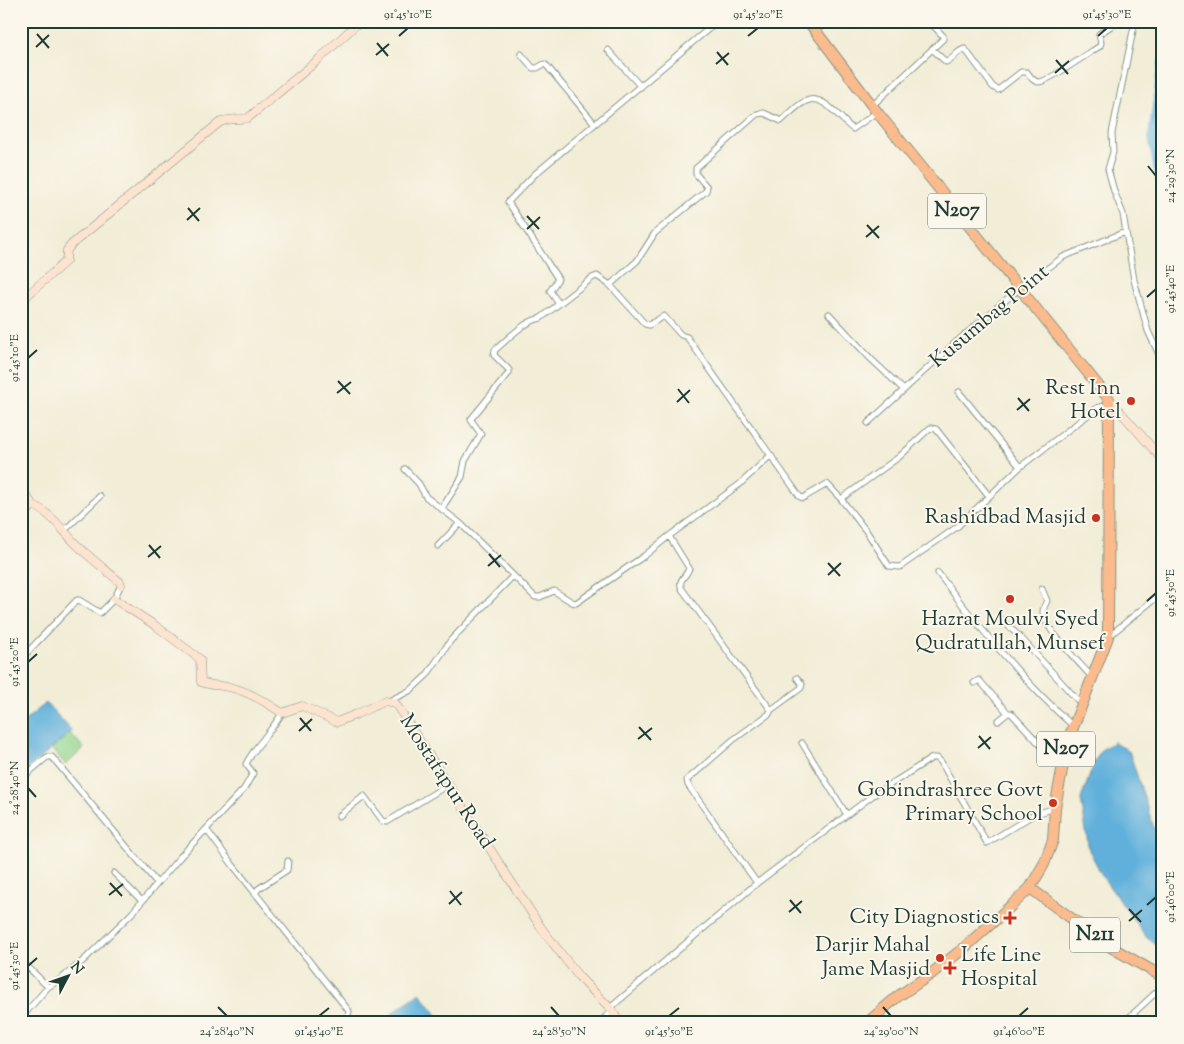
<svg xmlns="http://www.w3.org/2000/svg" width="1184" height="1044" font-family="'Sorts Mill Goudy',serif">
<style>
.green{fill:#92d58d;stroke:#588960}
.water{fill:#61b0db;stroke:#407688}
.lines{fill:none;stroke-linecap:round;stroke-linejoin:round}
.river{stroke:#61b0db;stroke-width:10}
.street-casing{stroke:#889586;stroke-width:7}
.secondary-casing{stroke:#889586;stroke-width:9}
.highway-casing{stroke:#889586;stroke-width:12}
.street{stroke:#fff;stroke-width:5}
.secondary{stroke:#fde4d1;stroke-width:8}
.highway{stroke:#fbbb8d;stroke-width:10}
.ticks{fill:none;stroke:#1f3d34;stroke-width:2}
.poi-dot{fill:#c8321e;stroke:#fbf7ec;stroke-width:2}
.labels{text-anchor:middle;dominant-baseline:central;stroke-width:4;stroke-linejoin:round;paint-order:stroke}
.shield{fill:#fbf7ec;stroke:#61756b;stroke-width:1}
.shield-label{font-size:20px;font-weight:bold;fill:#1f3d34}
.street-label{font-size:21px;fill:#1f3d34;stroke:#fbf7ec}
.poi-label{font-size:21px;fill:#1f3d34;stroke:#fbf7ec;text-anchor:end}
.neatline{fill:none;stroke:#1f3d34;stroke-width:2}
.ticks-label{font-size:12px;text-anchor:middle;fill:#1f3d34}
</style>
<rect width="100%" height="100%" fill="#fbf7ec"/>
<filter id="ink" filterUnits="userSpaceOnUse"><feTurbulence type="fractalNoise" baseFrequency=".02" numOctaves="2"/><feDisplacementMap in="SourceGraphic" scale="10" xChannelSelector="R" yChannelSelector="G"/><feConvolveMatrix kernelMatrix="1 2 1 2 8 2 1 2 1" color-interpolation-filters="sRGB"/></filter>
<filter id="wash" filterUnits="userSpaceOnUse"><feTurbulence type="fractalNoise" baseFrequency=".0096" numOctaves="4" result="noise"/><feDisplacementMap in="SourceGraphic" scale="20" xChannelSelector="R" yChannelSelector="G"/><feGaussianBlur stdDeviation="1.12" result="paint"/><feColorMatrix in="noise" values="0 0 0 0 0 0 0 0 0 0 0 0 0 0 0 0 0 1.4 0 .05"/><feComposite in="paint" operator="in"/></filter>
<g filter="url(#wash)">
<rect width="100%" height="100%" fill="#f2edd7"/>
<path class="green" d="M67,730L84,748L66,765L48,745Z"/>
<path class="water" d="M46,703L72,731L21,775V724Z
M1114,742L1129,751L1157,837L1163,844V950L1147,938L1104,879L1089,850L1081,799L1095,761L1101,750Z
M420,993L443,1023H400L392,1013Z"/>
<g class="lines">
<path class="river" d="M1163,63L1153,137L1163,193"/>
</g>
</g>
<g filter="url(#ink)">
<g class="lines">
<defs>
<path id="street" d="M1135,21L1112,133L1113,152L1108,169L1114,191L1123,214L1134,280L1148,331L1163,363
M932,49L946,62C953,60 957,50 965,49L993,87L998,90L1021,72H1027C1030,76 1033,82 1039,82C1048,82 1089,53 1100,46L1101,43L1099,34L1119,21
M608,50L641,87
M521,54L533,68H537L544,64L547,66L595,124
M873,105L943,39V36L929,21
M610,285L645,324L649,325L664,316L681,335L687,337L800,497L803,498L827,484L841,499
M559,304L550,291L558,279L508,202L535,174L718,21
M829,314L870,358L904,390
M959,392L1020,467
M868,423L955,343L1019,289L1063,257L1125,232
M405,469L419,484L426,497L460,523L535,597H540L554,591L572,602L576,603L644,556L669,536
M989,496L936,429L930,428L899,457L841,499L867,532L889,566L900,567L957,527L1020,467L1097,408L1108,405
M442,508L462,477L465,461L481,434L471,420V419L509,373V370L494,355L495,350C509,338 523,322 541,318L592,278L597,276L610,285L637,261L655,233L706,191L707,187L696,174V168L757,114L764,113L781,121C803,102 811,88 836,113C842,118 847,125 853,129L877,112
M65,530L100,496
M438,546L460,523
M938,573C979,628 1022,680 1073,726
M1042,589L1047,601C1045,605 1043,608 1043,612C1043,627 1081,665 1092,677
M1001,619L1022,639L1081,704
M1109,636L1163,592
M21,659L77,600H79L100,613L114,599L121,585
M974,683L979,680L1008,713
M389,701L411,690L427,675L451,640L513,576
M771,710L801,688L802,684L797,678
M998,721L1008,713H1011L1061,767
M802,743L847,815
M21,779L47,757H52L157,883
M339,816L364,796L383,821L387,822L449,784
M206,829L232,864L349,1011L346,1023
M114,873L141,900
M757,883L688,785L687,780L733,740L769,714L771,710L682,589C677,579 687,577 689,568L669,536L740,484L771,455
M255,894L258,889L287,870L288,861
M21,960L48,987
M610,1008L757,883L872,796L932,758H937L941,762L987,843L1033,815L1055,808
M21,1018L48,987L61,979L84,960L132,913L180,857L244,789L253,773L246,764C254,747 272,731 282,713
M599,1023L612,1011
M1123,1023L1163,986"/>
<path id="secondary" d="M21,301L66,261L67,250L72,244L219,123C230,117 236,121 248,118L318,60L360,21
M1109,399L1163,460
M21,488L33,505
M33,505C49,512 61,528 73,541C87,556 105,569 120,582L121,585
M21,519L33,505
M114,599L156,626L200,659L201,682C211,686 219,685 229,687C248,691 266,702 282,713L302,706L337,722L357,714L385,701L395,703L542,929L579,977L610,1008L620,1023"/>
<path id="highway" d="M808,21L877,112L1109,399L1108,637L1067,743L1055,808L1053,840L1044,864L1030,888L1012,905L964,948L931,974L897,997L867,1023
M1030,888L1109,946L1163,977"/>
</defs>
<use href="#street" class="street-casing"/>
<use href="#secondary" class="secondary-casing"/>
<use href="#highway" class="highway-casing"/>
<use href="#street" class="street"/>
<use href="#secondary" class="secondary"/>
<use href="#highway" class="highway"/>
</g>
</g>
<path class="ticks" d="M37,34L49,48M399,36L408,28M748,36L758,28M1098,36L1107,28M377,43L388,56M36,47L49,35M717,52L728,65M376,55L389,44M1056,60L1068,74M716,64L729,53M1055,73L1069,61M1148,166L1156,176M188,208L199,221M527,216L539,229M187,220L200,208M867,225L879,238M527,229L540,217M866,237L879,226M1147,297L1156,289M28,358L37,350M338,381L350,394M678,389L689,403M337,393L351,382M1018,398L1029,411M677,402L690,390M1017,410L1030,399M149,545L160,558M489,554L500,567M148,557L161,546M828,563L840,576M488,566L501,555M828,575L841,563M1147,601L1156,593M28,662L37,654M300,718L311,731M639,727L651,740M299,731L312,719M979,736L990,749M638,739L652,728M978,748L991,737M28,788L36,797M110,883L122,896M450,891L461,905M109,895L123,884M790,900L801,913M449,904L462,892M1147,905L1156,897M1129,909L1141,922M789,912L802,901M1129,921L1142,910M28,966L37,958M218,1007L227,1016M551,1007L559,1016M883,1007L891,1016M319,1016L329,1008M669,1016L679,1008M1019,1016L1028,1008"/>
<g class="poi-dot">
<circle cx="1131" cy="401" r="5"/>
<circle cx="1096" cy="518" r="5"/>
<circle cx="1010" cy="599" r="5"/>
<circle cx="1053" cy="803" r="5"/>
<path d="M1007.5 910.5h5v5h5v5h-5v5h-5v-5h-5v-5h5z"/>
<circle cx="940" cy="958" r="5"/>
<path d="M947.5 960.5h5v5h5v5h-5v5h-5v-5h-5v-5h5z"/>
</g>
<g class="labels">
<g class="shield">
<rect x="928" y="193.5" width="58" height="35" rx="4"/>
<rect x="1037" y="731.5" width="58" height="35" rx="4"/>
<rect x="1070" y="917.5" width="50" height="35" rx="4"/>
</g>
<g class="shield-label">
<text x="957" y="211">N207</text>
<text x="1066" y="749">N207</text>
<text x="1095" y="935">N211</text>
</g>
<g class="street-label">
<text transform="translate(990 317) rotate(-40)">Kusumbag Point</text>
<text transform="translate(446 782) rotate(57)">Mostafapur Road</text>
</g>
<g class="poi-label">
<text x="1121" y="389">Rest Inn<tspan x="1121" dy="24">Hotel</tspan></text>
<text x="1086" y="518">Rashidbad Masjid</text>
<text x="1010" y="620" text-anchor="middle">Hazrat Moulvi Syed<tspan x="1010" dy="24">Qudratullah, Munsef</tspan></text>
<text x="1043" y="791">Gobindrashree Govt<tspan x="1043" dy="24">Primary School</tspan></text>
<text x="999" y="918">City Diagnostics</text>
<text x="930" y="946">Darjir Mahal<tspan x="930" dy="24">Jame Masjid</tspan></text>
<text x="961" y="956" text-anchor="start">Life Line<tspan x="961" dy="24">Hospital</tspan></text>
</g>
</g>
<rect width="1184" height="1044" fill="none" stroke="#fbf7ec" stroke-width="55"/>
<g transform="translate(68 976) rotate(49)" stroke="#fbf7ec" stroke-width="4" paint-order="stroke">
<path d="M0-4L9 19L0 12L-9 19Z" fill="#1f3d34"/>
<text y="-8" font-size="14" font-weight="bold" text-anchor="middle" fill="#1f3d34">N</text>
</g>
<rect x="28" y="28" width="1128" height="988" class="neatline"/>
<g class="ticks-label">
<text x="408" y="18">91°45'10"E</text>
<text x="758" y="18">91°45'20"E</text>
<text x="1107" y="18">91°45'30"E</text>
<text transform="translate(1170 176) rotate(-90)" y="4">24°29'30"N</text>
<text transform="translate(1170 289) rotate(-90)" y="4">91°45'40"E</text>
<text transform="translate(14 358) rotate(-90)" y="4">91°45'10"E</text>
<text transform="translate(1170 593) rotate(-90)" y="4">91°45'50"E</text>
<text transform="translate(14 662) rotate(-90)" y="4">91°45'20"E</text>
<text transform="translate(14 788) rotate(-90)" y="4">24°28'40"N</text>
<text transform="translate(1170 897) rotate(-90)" y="4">91°46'00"E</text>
<text transform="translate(14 966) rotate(-90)" y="4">91°45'30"E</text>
<text x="227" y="1035">24°28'40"N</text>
<text x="319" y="1035">91°45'40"E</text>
<text x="559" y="1035">24°28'50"N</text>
<text x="669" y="1035">91°45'50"E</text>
<text x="891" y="1035">24°29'00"N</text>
<text x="1019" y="1035">91°46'00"E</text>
</g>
</svg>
